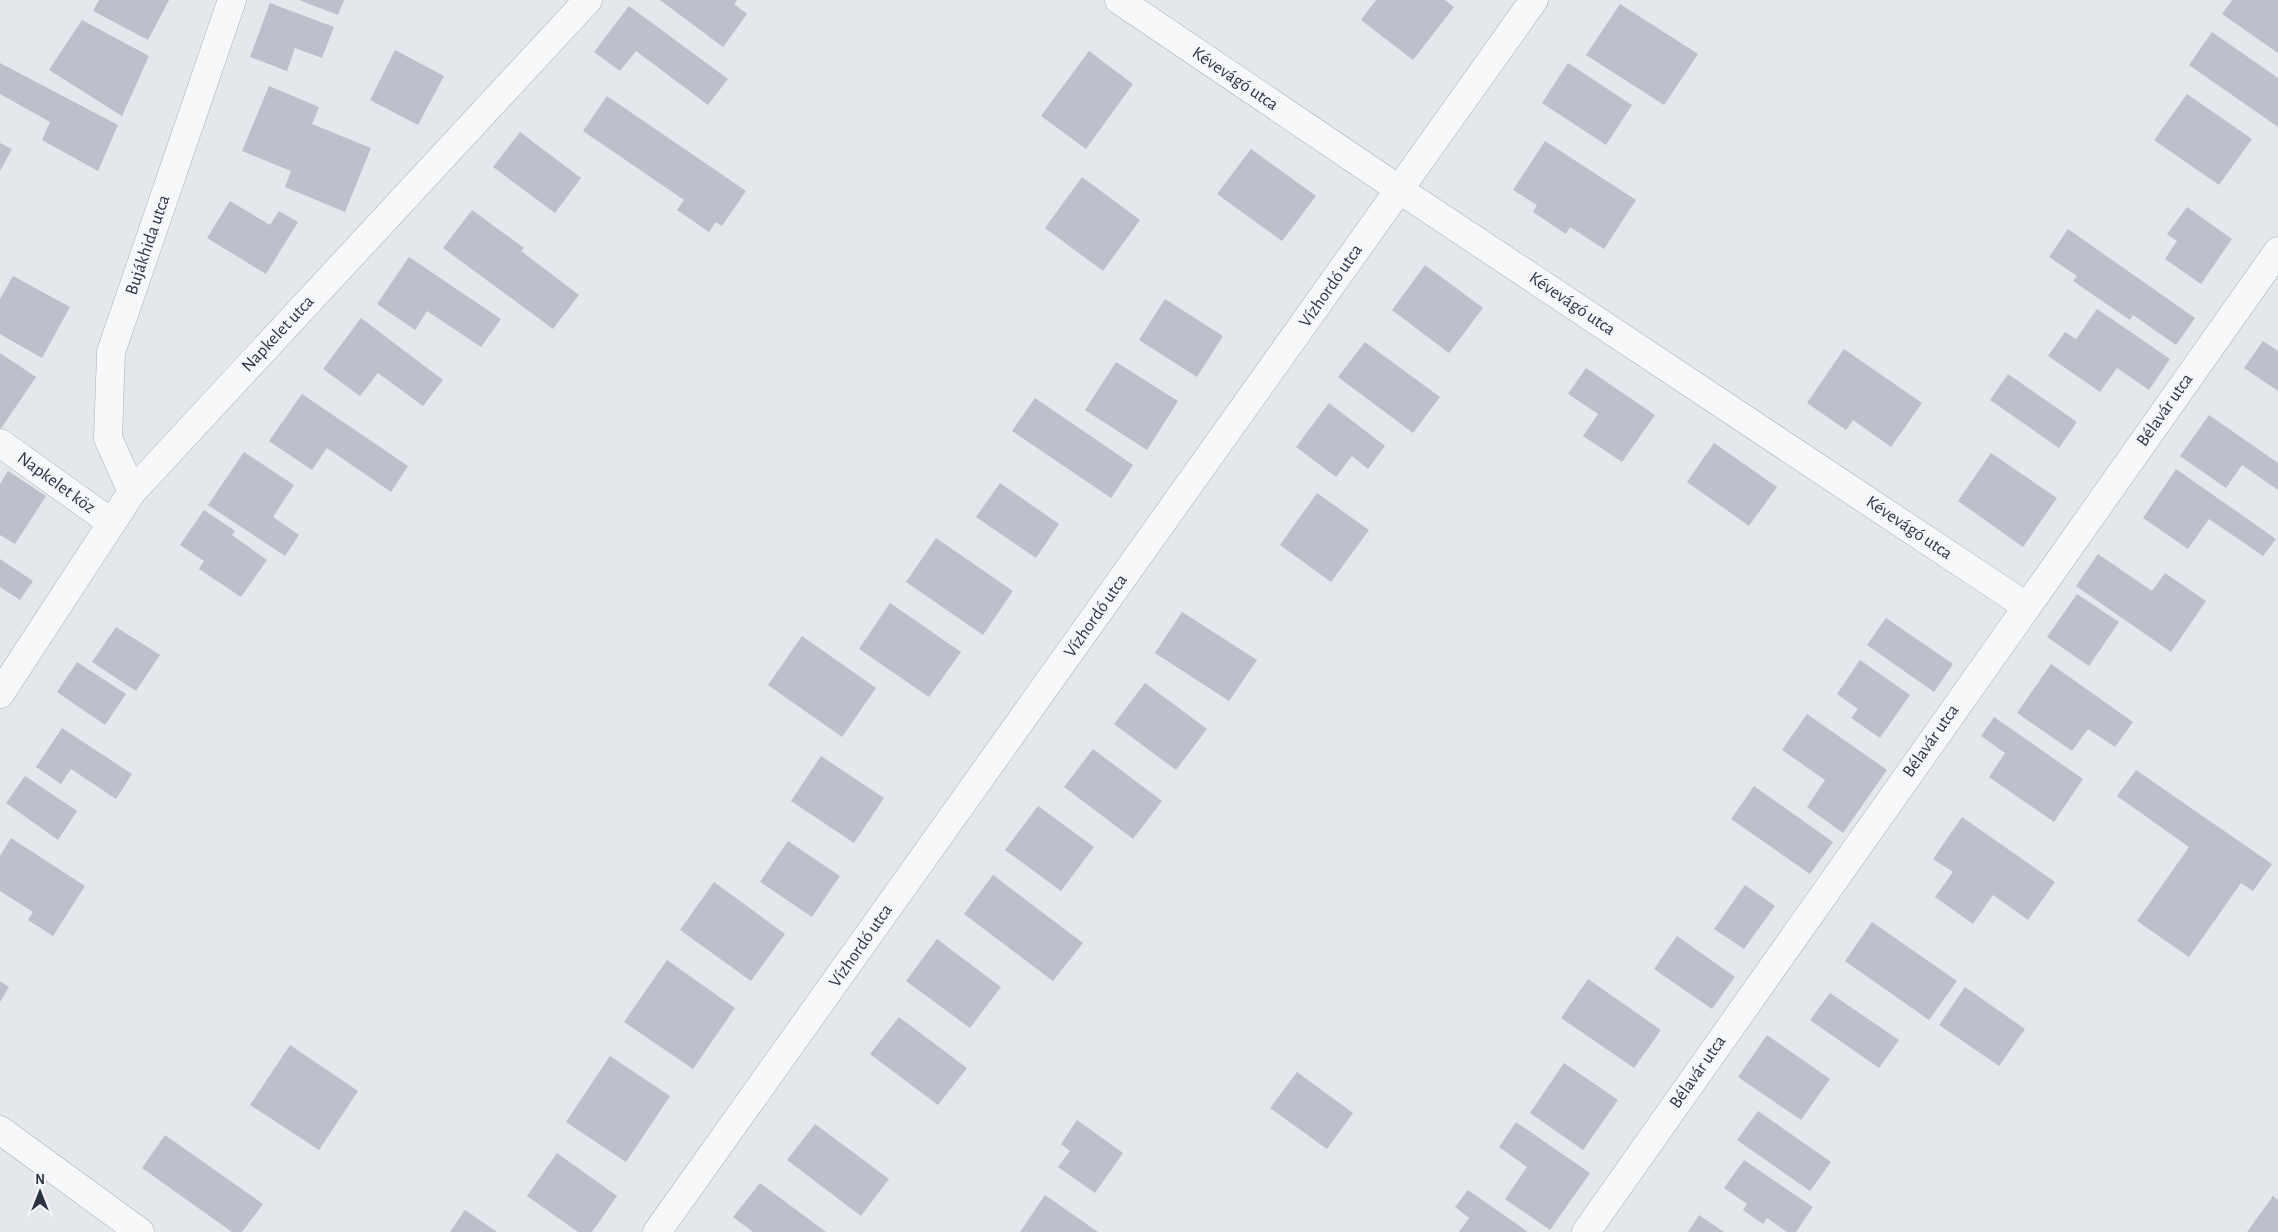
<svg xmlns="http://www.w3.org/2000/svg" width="2278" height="1232" font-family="'Alegreya Sans',sans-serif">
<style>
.building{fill:#bbc0ca}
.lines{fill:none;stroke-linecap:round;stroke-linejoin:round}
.street-casing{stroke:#a9aeb7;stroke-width:29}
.street{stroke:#f7f8fa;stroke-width:28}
.labels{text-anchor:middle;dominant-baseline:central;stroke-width:4;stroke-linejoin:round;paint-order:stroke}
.street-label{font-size:18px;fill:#2b3445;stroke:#f4f6f9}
</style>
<rect width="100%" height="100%" fill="#e4e7ec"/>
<path class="building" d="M99,0H169L148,40L93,11Z
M299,0H344L338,15Z
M660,0H737L734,4L747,14L723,47Z
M1376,0H1445L1454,7L1413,60L1361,20Z
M2232,0H2278V53L2222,14Z
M270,3L334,27L322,58L295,48L287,71L250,57Z
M1620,4L1698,54L1664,105L1586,55Z
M629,6L728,79L708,105L636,51L620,71L594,52Z
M82,20L149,56L122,116L49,70Z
M2212,32L2278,78V127L2189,65Z
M395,50L444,76L418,125L370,100Z
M1089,51L1133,84L1086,149L1041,116Z
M0,63L118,125L98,171L42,140L50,122L0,94Z
M1568,63L1632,105L1606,145L1542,103Z
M269,86L319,107L312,124L371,148L345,212L285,187L291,171L242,151Z
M2187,94L2252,139L2219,185L2154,140Z
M607,96L746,191L722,226L716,222L709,232L677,210L684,200L583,131Z
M520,132L581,178L555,213L493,167Z
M1545,141L1636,200L1604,249L1570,227L1566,234L1533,212L1537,205L1513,190Z
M0,143L12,149L0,171Z
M1251,149L1316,196L1282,241L1217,194Z
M1082,177L1140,220L1103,271L1045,228Z
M230,201L270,225L279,211L298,222L266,274L207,238Z
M2187,207L2232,239L2201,284L2165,259L2177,241L2167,234Z
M472,210L524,248L521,251L579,295L553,329L443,248Z
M2068,229L2195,318L2176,345L2133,315L2130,320L2073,281L2077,276L2049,257Z
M409,257L501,319L481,347L427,311L415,330L377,304Z
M1425,265L1483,308L1449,353L1392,310Z
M13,276L70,307L42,358L0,334V299Z
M1165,299L1223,336L1197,377L1139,340Z
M2097,309L2170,359L2149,390L2117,368L2100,392L2048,356L2065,332L2076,339Z
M361,318L443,380L423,406L378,373L360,396L323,369Z
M2263,341L2278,351V391L2244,368Z
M1365,342L1440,397L1413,433L1338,377Z
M1844,349L1922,403L1891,447L1853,420L1846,430L1807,403Z
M0,353L36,377L0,430Z
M1116,362L1178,401L1147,450L1085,410Z
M1586,368L1655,415L1622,462L1583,436L1598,414L1568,394Z
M2008,374L2077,422L2059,448L1990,400Z
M302,394L408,466L391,492L327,448L312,470L269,441Z
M1035,398L1133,465L1111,498L1012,431Z
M1329,403L1385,446L1368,469L1352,456L1336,477L1296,447Z
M2209,415L2278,463V490L2242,465L2226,488L2180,456Z
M1714,443L1777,487L1749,526L1687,482Z
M244,452L294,485L273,517L299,535L285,556L208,505Z
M1991,453L2057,498L2023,547L1958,501Z
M2176,469L2276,539L2263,556L2209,519L2188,549L2143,518Z
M8,471L46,496L15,544L0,535V484Z
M1000,483L1059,524L1036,558L976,517Z
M1317,493L1369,530L1331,582L1280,545Z
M204,510L235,531L232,535L267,560L241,597L199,569L204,561L180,545Z
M936,538L1013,591L983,635L906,582Z
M2098,554L2152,591L2165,573L2206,601L2171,652L2076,586Z
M0,559L33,581L20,600L0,587Z
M2077,594L2119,622L2089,666L2047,637Z
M890,603L961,652L929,697L859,649Z
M1182,612L1257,660L1229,701L1155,653Z
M1886,618L1953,664L1934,692L1867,645Z
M116,627L160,655L136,691L92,662Z
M802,636L876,688L842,737L768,685Z
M1860,660L1910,695L1880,738L1851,718L1858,709L1837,694Z
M77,662L126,694L105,725L57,692Z
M2051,664L2133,722L2115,747L2088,729L2072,751L2017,713Z
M1145,683L1207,729L1176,770L1114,724Z
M1807,714L1887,770L1843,833L1807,807L1825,780L1782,750Z
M1994,717L2083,779L2054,822L1989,777L2005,753L1981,736Z
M62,728L132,774L116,799L71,769L61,784L36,767Z
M1093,749L1162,801L1133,839L1064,787Z
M821,756L884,798L854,843L791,801Z
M2136,770L2272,864L2253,891L2241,883L2189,957L2137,921L2189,847L2117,796Z
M25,776L77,811L58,840L6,803Z
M1754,786L1833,842L1810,874L1731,819Z
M1038,806L1094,847L1061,891L1005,850Z
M1962,817L2055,882L2028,920L1993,895L1973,924L1935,897L1953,872L1933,859Z
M11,838L85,886L53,936L28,920L33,912L0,891V856Z
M788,841L840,876L812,917L760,882Z
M993,875L1083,943L1053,981L964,914Z
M714,882L785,934L751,981L680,930Z
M1745,885L1775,906L1744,949L1714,929Z
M1872,922L1957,981L1929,1020L1845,961Z
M1677,936L1735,977L1712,1009L1654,969Z
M937,939L1001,987L970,1028L906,981Z
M667,960L735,1008L693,1069L624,1022Z
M1588,979L1661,1030L1634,1068L1561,1018Z
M0,981L9,987L0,1002Z
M1965,987L2025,1029L1999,1066L1939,1025Z
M1830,993L1899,1040L1879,1068L1810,1020Z
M899,1017L967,1068L938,1105L870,1054Z
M1767,1035L1830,1079L1801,1120L1738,1077Z
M290,1045L358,1091L319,1150L250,1105Z
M610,1056L670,1096L626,1162L566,1122Z
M1564,1063L1618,1100L1583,1150L1530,1113Z
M1297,1072L1353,1113L1327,1149L1270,1108Z
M1758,1111L1831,1162L1810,1191L1737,1140Z
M1077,1120L1123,1153L1095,1193L1058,1167L1070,1151L1061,1144Z
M1516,1122L1590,1173L1550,1230L1505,1199L1527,1167L1499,1147Z
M815,1124L889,1179L861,1216L787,1160Z
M165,1135L263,1204L242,1232H232L142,1168Z
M557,1153L617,1196L592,1232H578L527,1196Z
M1744,1160L1813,1207L1796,1232H1787L1767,1218L1763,1224L1743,1210L1747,1204L1724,1188Z
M760,1183L826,1232H753L733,1217Z
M1468,1190L1528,1232H1459L1469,1218L1455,1207Z
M1045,1195L1098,1232H1020Z
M2273,1196L2278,1200V1232H2247Z
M465,1210L497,1232H450Z
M1699,1215L1724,1232H1688Z"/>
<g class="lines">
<defs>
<path id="street" d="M1119,0L1400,190L2026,606
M0,443L112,523
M132,492L108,438L111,352L232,0
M0,694L132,492L588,0
M0,1130L140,1232
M657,1232L1534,0
M1586,1232L2278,251"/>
</defs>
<use href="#street" class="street-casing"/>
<use href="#street" class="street"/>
</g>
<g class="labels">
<g class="street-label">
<text transform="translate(1235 79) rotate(34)">Kévevágó utca</text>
<text transform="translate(148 245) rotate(-71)">Bujákhida utca</text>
<text transform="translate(1331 286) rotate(-55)">Vízhordó utca</text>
<text transform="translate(1572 304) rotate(34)">Kévevágó utca</text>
<text transform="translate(278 334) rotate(-47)">Napkelet utca</text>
<text transform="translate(2165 410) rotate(-55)">Bélavár utca</text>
<text transform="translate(56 483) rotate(36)">Napkelet köz</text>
<text transform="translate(1909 528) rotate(34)">Kévevágó utca</text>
<text transform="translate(1096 616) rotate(-55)">Vízhordó utca</text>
<text transform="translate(1931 741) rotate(-55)">Bélavár utca</text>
<text transform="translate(861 946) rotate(-55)">Vízhordó utca</text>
<text transform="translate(1698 1072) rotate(-55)">Bélavár utca</text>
</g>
</g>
<g transform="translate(40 1192)" stroke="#f4f6f9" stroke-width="4" paint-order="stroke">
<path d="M0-4L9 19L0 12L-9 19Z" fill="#2b3445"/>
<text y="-8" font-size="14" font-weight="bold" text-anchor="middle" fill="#2b3445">N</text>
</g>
</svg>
